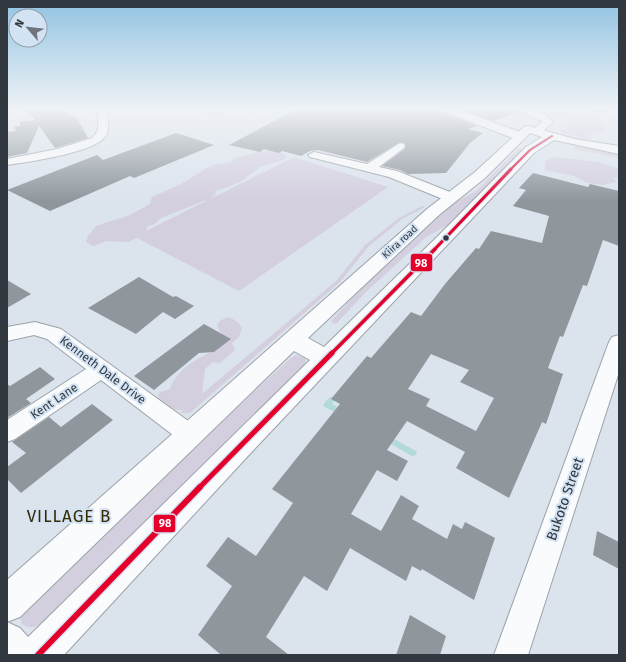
<svg xmlns="http://www.w3.org/2000/svg" width="626" height="662" font-family="'Fira Sans',sans-serif">
<style>
.green{fill:#d4cfdf;fill-rule:evenodd}
.lines{fill:none;stroke-linecap:round;stroke-linejoin:round}
.stream{fill:#b2dad8;fill-rule:evenodd}
.canal{fill:#b2dad8;fill-rule:evenodd}
.building{fill:#8f979d;fill-rule:evenodd}
.street-casing{stroke:#9ba2a9;stroke-width:2}
.secondary-casing{stroke:#9ba2a9;stroke-width:2}
.primary-casing{stroke:#9ba2a9;stroke-width:2}
.street{fill:#fafbfc;fill-rule:evenodd}
.secondary{fill:#fafbfc;fill-rule:evenodd}
.primary{fill:#fafbfc;fill-rule:evenodd}
.bus-1-far4-casing{stroke:#d3e3f4;stroke-width:3.5}
.bus-1-far3-casing{stroke:#d3e3f4;stroke-width:5}
.bus-1-far2-casing{stroke:#d3e3f4;stroke-width:6}
.bus-1-far1-casing{stroke:#d3e3f4;stroke-width:8}
.bus-1-casing{stroke:#d3e3f4;stroke-width:9}
.bus-1-far4{stroke:#e4002b;stroke-width:2}
.bus-1-far3{stroke:#e4002b;stroke-width:3}
.bus-1-far2{stroke:#e4002b;stroke-width:3.5}
.bus-1-far1{stroke:#e4002b;stroke-width:5}
.bus-1{stroke:#e4002b;stroke-width:6}
.bus-dot{fill:#32383f;stroke:#d3e3f4;stroke-width:1.5}
.labels{text-anchor:middle;dominant-baseline:central;stroke-width:4;stroke-linejoin:round;paint-order:stroke}
.far-street-label{font-size:10px;fill:#32383f;stroke:#d3e3f4}
.street-label{font-size:12px;fill:#32383f;stroke:#d3e3f4}
.near-street-label{font-size:14px;fill:#32383f;stroke:#d3e3f4}
.near-quarter-label{font-size:17px;letter-spacing:1px;fill:#362a00;stroke:#d3e3f4}
.line-badge{stroke:#d3e3f4;stroke-width:1.5}
.badge-label{font-size:11px;text-anchor:middle;font-weight:bold;fill:#fff}
</style>
<rect width="100%" height="100%" fill="#dbe3ec"/>
<path class="green" d="M517,109H578L585,114H597L603,116L597,120L606,130L590,134L591,138L588,139L561,133V130L569,128L566,126L568,123L566,118Z
M576,145L619,154V158L573,149Z
M519,148L523,149L451,223L425,238L365,293L336,324L331,322L332,320L359,291L451,205L476,191Z
M271,150L283,153L287,156L283,160L259,167L258,169C253,172 249,175 245,179C241,182 221,190 215,191L216,194L210,199L294,157L388,187L239,291L137,238L128,242L107,241L93,246L86,242L88,236L96,226L130,215L150,204L152,197L181,184L205,169L217,164L230,163L235,158L258,152ZM206,200V201L146,231L148,226L155,224L161,218Z
M555,157L599,162L619,169V177L613,178L617,182L603,185L587,183L574,176L545,170V161Z
M422,206L425,207L402,219L368,247L340,282L190,413H180L183,410H178L162,406L158,395L160,392L170,389C176,370 198,357 216,350L223,337L217,325L221,320L229,317L238,322L242,328L239,337L232,343L235,350L220,363L213,362L205,369L202,394L336,281L365,245L399,218Z
M296,355L305,358L306,361L304,365L46,620C37,627 32,630 22,624L20,617L193,447L291,358Z"/>
<g class="lines">
<path class="stream" d="M280,109H282V110L285,114L281,119L279,118L282,114L279,110Z
M332,397L334,398L335,400L332,404L346,411L347,413L346,415L343,416L340,415L325,407L323,405C325,402 328,398 332,397Z
M387,435L416,451L417,453L416,455L413,456L410,455L384,440L383,438L384,436Z"/>
<path class="canal" d="M596,109H614L613,111L596,113L595,111Z"/>
</g>
<path class="building" d="M26,109H64L69,115L77,118L88,138L55,148L39,126L27,153L7,157L8,132L16,131L14,127L20,126V122L35,120Z
M297,109H441L442,112L477,126L468,129L483,133L470,143L446,173L408,174L400,170L382,166L405,149V143L400,142L367,162L318,150L310,151L301,156L282,151L279,153L264,149L260,152L229,145Z
M459,109H515L519,112L493,121Z
M176,133L214,145L134,178L130,176L50,211L7,190L97,155L103,160Z
M533,173L588,187L590,184L619,191V246L603,240L587,286L583,285L563,337L560,336L548,368L563,374L546,424L542,422L509,498L456,468L465,452L407,421L387,450L408,461L397,481L377,470L351,514L381,531L401,495L419,506L412,519L447,539L453,524L462,529L465,522L495,538L474,600L422,569L421,571L412,566L406,581L350,548L327,591L304,576L266,637L289,655H221L198,635L232,586L206,566L228,537L256,556L293,503L272,489L340,404L331,399L367,356L371,358L411,312L421,316L445,284L476,248L479,249L491,231L542,243L549,216L513,206L526,190L519,188ZM431,354L469,370L460,382L494,398L476,431L426,406L430,399L408,389Z
M139,277L173,297L176,296L194,306L175,319L163,312L136,334L88,308Z
M7,280L31,294L7,308Z
M204,324L231,339L214,352L199,353L154,390L134,376Z
M40,367L55,379L26,399L31,403L7,418V384L10,386Z
M92,404L113,420L21,493L7,479V467L26,453L12,442L49,417L61,427Z
M597,531L619,542V569L593,555Z
M410,615L446,636L440,655H396Z"/>
<g class="lines">
<defs>
<path id="street" d="M96,109H105C108,117 111,131 104,138C91,153 28,162 7,165V159L57,149L92,138C101,131 99,119 96,109Z
M205,109H228C222,113 209,115 203,111Z
M516,109C528,107 546,112 553,122L541,133H533L532,131L542,121Z
M400,143L404,144L405,146L404,148L379,167L397,171L455,194L457,197L455,200H445L389,177L310,157L308,155L314,152L367,164Z
M35,322L61,329L198,428L202,435L198,442L190,445L182,442L101,380L15,439L7,442V420L86,369L47,339L34,335L7,341V327Z
M619,335V372L528,655H494L609,342L612,337Z"/>
<path id="secondary" d="M7,109H13L7,112Z
M442,109H456L523,133L525,136L519,140L515,139L443,111Z"/>
<path id="primary" d="M528,126L575,139L619,146V154L554,140L534,153L247,457L64,655H7V622L20,628L28,637L310,360L294,351L20,617L7,622V580L427,209L475,172L524,127ZM530,133L542,137L526,147L437,237L324,347L308,338L439,215L485,178Z"/>
</defs>
<use href="#street" class="street-casing"/>
<use href="#secondary" class="secondary-casing"/>
<use href="#primary" class="primary-casing"/>
<use href="#street" class="street"/>
<use href="#secondary" class="secondary"/>
<use href="#primary" class="primary"/>
<defs>
<path id="bus-1-far4" d="M510,170L530,150L552,136"/>
<path id="bus-1-far3" d="M434,250L511,169"/>
<path id="bus-1-far2" d="M331,354L435,249"/>
<path id="bus-1-far1" d="M199,488L332,353"/>
<path id="bus-1" d="M38,655L200,487"/>
</defs>
<use href="#bus-1-far4" class="bus-1-far4-casing"/>
<use href="#bus-1-far3" class="bus-1-far3-casing"/>
<use href="#bus-1-far2" class="bus-1-far2-casing"/>
<use href="#bus-1-far1" class="bus-1-far1-casing"/>
<use href="#bus-1" class="bus-1-casing"/>
<use href="#bus-1-far4" class="bus-1-far4"/>
<use href="#bus-1-far3" class="bus-1-far3"/>
<use href="#bus-1-far2" class="bus-1-far2"/>
<use href="#bus-1-far1" class="bus-1-far1"/>
<use href="#bus-1" class="bus-1"/>
</g>
<linearGradient id="sky" x2="0" y2="1"><stop stop-color="#92c3e2"/><stop offset="0.54" stop-color="#eff2f6"/><stop offset="1" stop-color="#eff2f6" stop-opacity="0"/></linearGradient>
<rect width="626" height="201" fill="url(#sky)"/>
<circle class="bus-dot" cx="446" cy="238" r="3.5"/>
<g class="labels">
<g class="far-street-label">
<text transform="translate(400 242) rotate(-42)">Kiira road</text>
</g>
<g class="street-label">
<text transform="translate(103 370) rotate(37)">Kenneth Dale Drive</text>
<text transform="translate(54 401) rotate(-34)">Kent Lane</text>
</g>
<g class="near-street-label">
<text transform="translate(565 499) rotate(-71)">Bukoto Street</text>
</g>
<g class="near-quarter-label">
<text x="69" y="516">VILLAGE B</text>
</g>
</g>
<g class="line-badge">
<rect x="410" y="253" width="23" height="19" rx="4" fill="#e4002b"/>
<rect x="153" y="514" width="23" height="19" rx="4" fill="#e4002b"/>
</g>
<g class="badge-label">
<text x="421" y="267">98</text>
<text x="165" y="527">98</text>
</g>
<rect width="626" height="662" fill="none" stroke="#32383f" stroke-width="16"/>
<g transform="translate(28 28) rotate(298)"><circle r="19" fill="#d3e3f4" stroke="#939fac"/>
<path d="M0-3L7 15L0 10L-7 15Z" fill="#6d747c"/>
<text y="-6" font-size="11" font-weight="bold" text-anchor="middle" fill="#32383f">N</text>
</g>
</svg>
